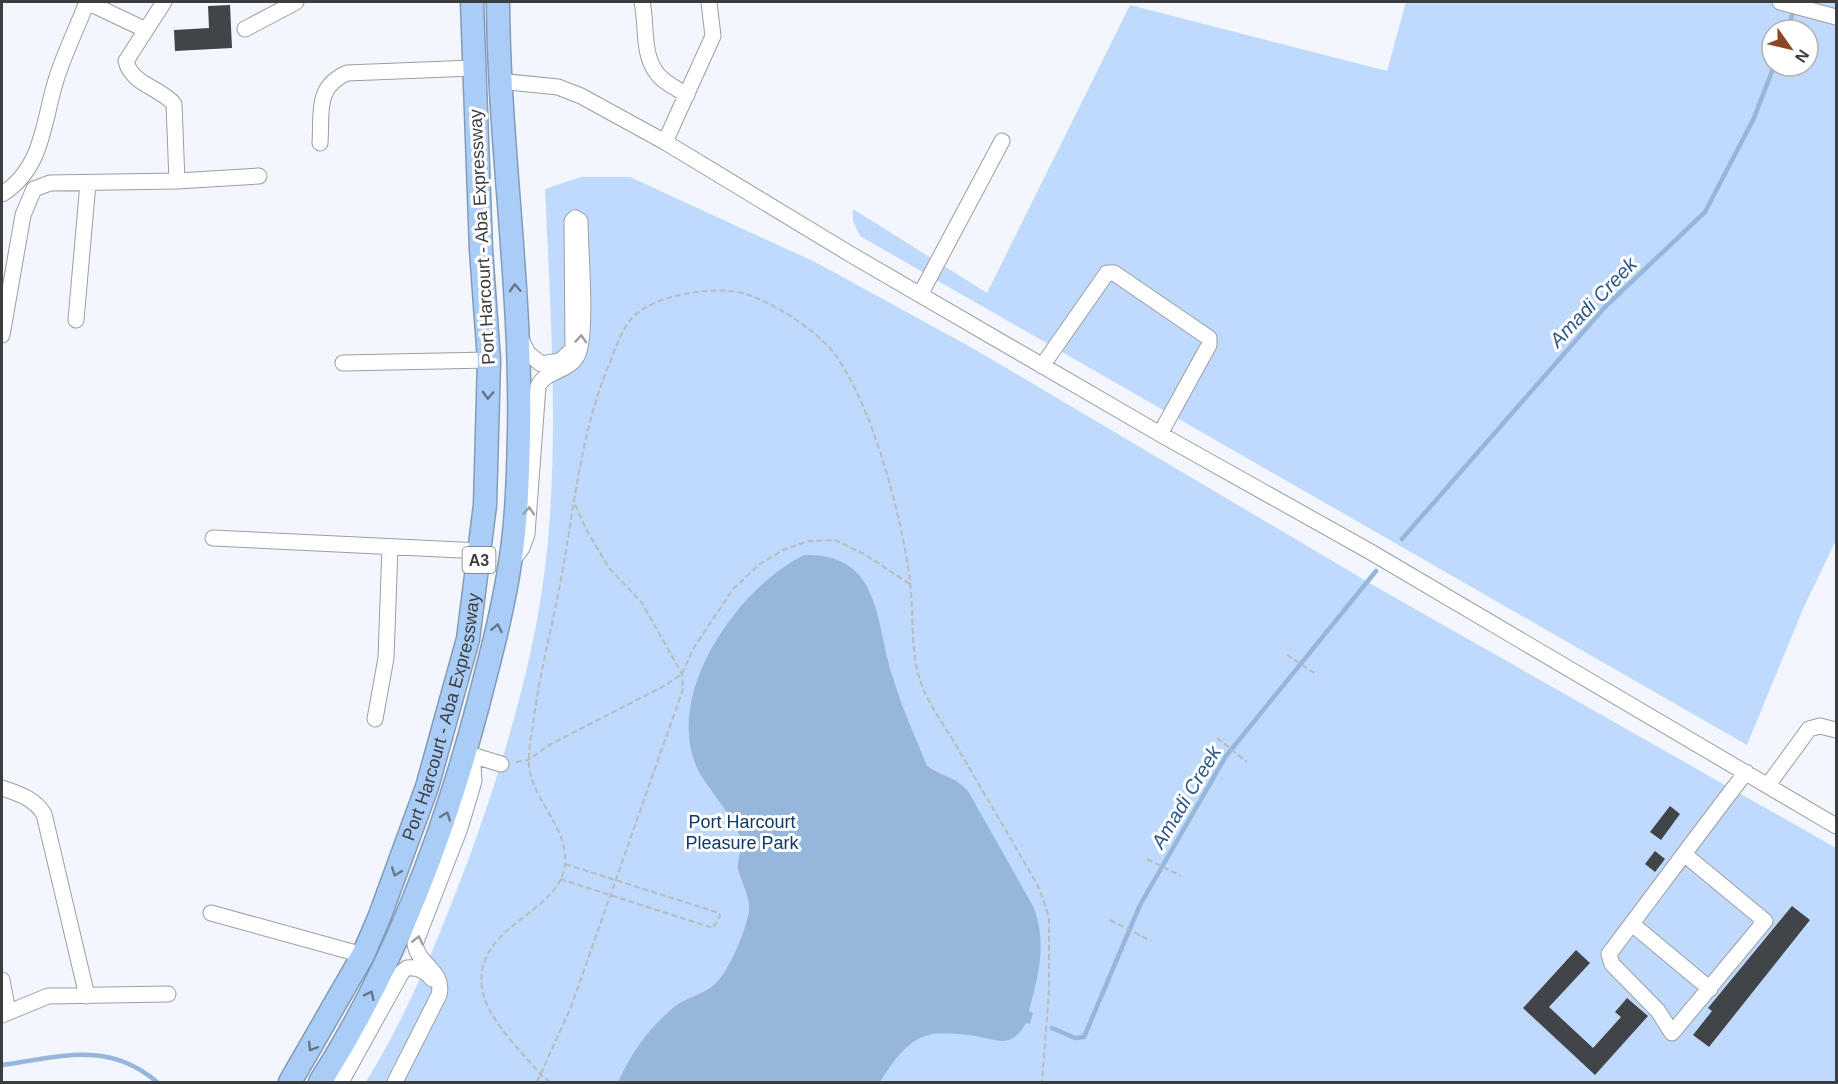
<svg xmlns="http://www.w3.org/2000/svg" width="1838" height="1084" font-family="Helvetica,sans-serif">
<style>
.green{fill:#bfdafc;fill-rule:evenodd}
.water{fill:#97b6db}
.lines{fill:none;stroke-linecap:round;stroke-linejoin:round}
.stream{stroke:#97b6db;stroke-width:4.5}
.building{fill:#414449}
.minor-casing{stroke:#9a9fa4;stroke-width:17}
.highway-casing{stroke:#839bb7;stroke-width:25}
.path{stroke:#b8bbc0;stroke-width:2;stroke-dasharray:6 3;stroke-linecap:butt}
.minor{stroke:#fff;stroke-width:15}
.highway{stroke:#aacdf8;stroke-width:22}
.oneway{stroke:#677789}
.oneway2{stroke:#9d9e9f}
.labels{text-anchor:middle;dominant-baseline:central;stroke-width:6;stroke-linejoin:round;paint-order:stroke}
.shield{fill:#fff;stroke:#767779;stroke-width:1.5}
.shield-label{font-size:16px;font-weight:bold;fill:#3b3d3f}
.street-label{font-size:18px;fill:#3b3d3f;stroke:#fff}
.park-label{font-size:18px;fill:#0c3967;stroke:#fff}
.water-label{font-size:20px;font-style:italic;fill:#2d5888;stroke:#fff}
</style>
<rect width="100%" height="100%" fill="#f3f7fd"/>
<path class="green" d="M1406,2H1836V540L1803,609L1747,745L860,236L853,221V209L987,293L1130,5L1387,71ZM1772,30H1808V66H1772Z
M581,177H630L817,263L974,349L1378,588L1836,848V1082H366C409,1012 440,935 469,858C509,747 543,633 550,515C557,406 550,298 545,189Z"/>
<path class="water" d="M804,555C881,553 875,620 892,675C901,706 915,736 927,766C944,778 953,775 968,791L1033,906C1048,943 1038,975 1029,1011L1033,1013L1030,1024L1026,1023C1012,1047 1002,1041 980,1037C969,1034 938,1032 929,1035C906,1040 891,1065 880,1082H618C632,1052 648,1029 674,1007C685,998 702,995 714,985C729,972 745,932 749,912C751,898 741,882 738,869C737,860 742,851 741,842C740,824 706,787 697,768C663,693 739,587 804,555Z"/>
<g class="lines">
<path class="stream" d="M1787,30L1794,10
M1402,539L1605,307L1705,212L1754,118L1774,66
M1052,1028L1075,1038L1084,1037L1140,905L1226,756L1376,571
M2,1065C60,1057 108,1040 157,1082"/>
</g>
<path class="building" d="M230,5L232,48L175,51L174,30L209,28L208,6Z
M1670,806L1680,814L1661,840L1650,832Z
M1655,851L1665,859L1655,872L1645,864Z
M1792,906L1810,920L1709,1047L1693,1035L1712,1011L1708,1008Z
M1576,950L1590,963L1549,1007L1593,1048L1621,1017L1615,1012L1627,998L1648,1016L1595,1075L1523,1008Z"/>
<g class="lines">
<defs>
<path id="minor" d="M87,2L146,30
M164,2L126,61C131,84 161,88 174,104L177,181
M642,2C647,24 642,53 656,72C662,82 678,89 687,95
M1780,2L1836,17
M245,29L296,2
M499,81L558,87L581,96L665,142L850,254L1160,434L1369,551L1836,826
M665,142L713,36L709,2
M320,143C322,112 315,87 347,73L473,68
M2,194C43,169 43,122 56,80C64,54 77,28 87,2
M920,295L1002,141
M76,320L88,183
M2,335L23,215L34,189L50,183L177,181L259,176
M343,363L489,360
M1042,366L1107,273H1114L1209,338V345L1160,434
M213,538L481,551
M513,560L522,548L527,534L538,386C546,370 568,372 577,356C588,338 580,247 580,221L575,218L572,221L573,349L560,361L541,364L528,353L520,338
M375,719L386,658L390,547
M465,753L501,764
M1768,785L1809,729L1820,726L1836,730
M2,788C19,794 34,798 44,814L87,996
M1684,854L1765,921L1672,1033L1658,1011L1612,964L1609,954C1655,893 1700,832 1746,772
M211,913L363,955
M1632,924L1710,989
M2,980L8,1012
M2,1015L48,996L168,994
M341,1082L402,972L407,968C417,967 426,971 432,979
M395,1082L439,995C445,971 418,965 415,944L460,828L474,781L473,765L465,753"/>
<g id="highway">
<path id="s1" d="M290,1082L363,955L379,918L427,787L468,639L485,505L489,360L481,250L472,2"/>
<path d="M320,1082C394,966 443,838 478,705C490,658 503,611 510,563C517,521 518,476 519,434C522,289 499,146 498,2"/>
</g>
</defs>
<use href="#minor" class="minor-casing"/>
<use href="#highway" class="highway-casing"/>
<path class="path" d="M1287,655L1316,674
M1217,738L1247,762
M516,762L528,760L551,744L664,686L682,674L693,649L733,589L760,564L783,550L808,541L835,540L864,554L910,584
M1147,859L1181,876
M560,879L713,928L720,916L719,913L565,864
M1110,920L1151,941
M537,1082L571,1007L683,689L682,674L642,603L609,568L586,529L574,502
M550,1082L541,1075C522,1052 485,1017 482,988C473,918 578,913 564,848C558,818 532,796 529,766C528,752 531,738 533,725C539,675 552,628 561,579C575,504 580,434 610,362C616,348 621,330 632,318C654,294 719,284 749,295C776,305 804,323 825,343C869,387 903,520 910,582C914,614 910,649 920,680C928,705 947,729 960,752C986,797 1013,842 1039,888L1049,917V991L1042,1082"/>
<use href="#minor" class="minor"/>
<use href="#highway" class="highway"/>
</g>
<defs><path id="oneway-chevron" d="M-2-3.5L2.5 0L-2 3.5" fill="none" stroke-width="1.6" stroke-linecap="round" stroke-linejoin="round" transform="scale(1.5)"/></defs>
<g class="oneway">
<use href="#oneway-chevron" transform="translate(515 288) rotate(-93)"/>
<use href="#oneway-chevron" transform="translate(488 395) rotate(92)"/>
<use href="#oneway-chevron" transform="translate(497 628) rotate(-78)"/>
<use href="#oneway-chevron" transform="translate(446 816) rotate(-70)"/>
<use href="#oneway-chevron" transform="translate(396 872) rotate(111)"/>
<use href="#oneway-chevron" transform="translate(370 995) rotate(-64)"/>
<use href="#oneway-chevron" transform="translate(312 1047) rotate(121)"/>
</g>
<g class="oneway2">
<use href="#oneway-chevron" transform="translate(581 339) rotate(-86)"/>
<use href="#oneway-chevron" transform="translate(529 511) rotate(-86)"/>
<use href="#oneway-chevron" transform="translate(418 940) rotate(-77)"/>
</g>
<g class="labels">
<rect class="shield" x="462.5" y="547" width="33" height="26" rx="4.5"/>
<g class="shield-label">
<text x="479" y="560">A3</text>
</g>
<g class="street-label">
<text transform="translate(482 237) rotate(-93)">Port Harcourt - Aba Expressway</text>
<text stroke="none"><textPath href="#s1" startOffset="398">Port Harcourt - Aba Expressway</textPath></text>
</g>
<g class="park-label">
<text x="742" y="822">Port Harcourt<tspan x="742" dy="21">Pleasure Park</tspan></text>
</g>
<g class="water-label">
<text transform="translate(1593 302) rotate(-46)">Amadi Creek</text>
<text transform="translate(1186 797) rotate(-59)">Amadi Creek</text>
</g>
</g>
<rect width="1838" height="1084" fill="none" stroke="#3b3d3f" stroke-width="6"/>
<g transform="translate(1790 48) rotate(124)"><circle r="28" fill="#ffffff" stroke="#b1b1b2" stroke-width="1.5"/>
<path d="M0-4.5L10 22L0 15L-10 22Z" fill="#8d4525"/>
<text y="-9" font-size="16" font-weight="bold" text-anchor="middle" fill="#3b3d3f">N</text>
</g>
</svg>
